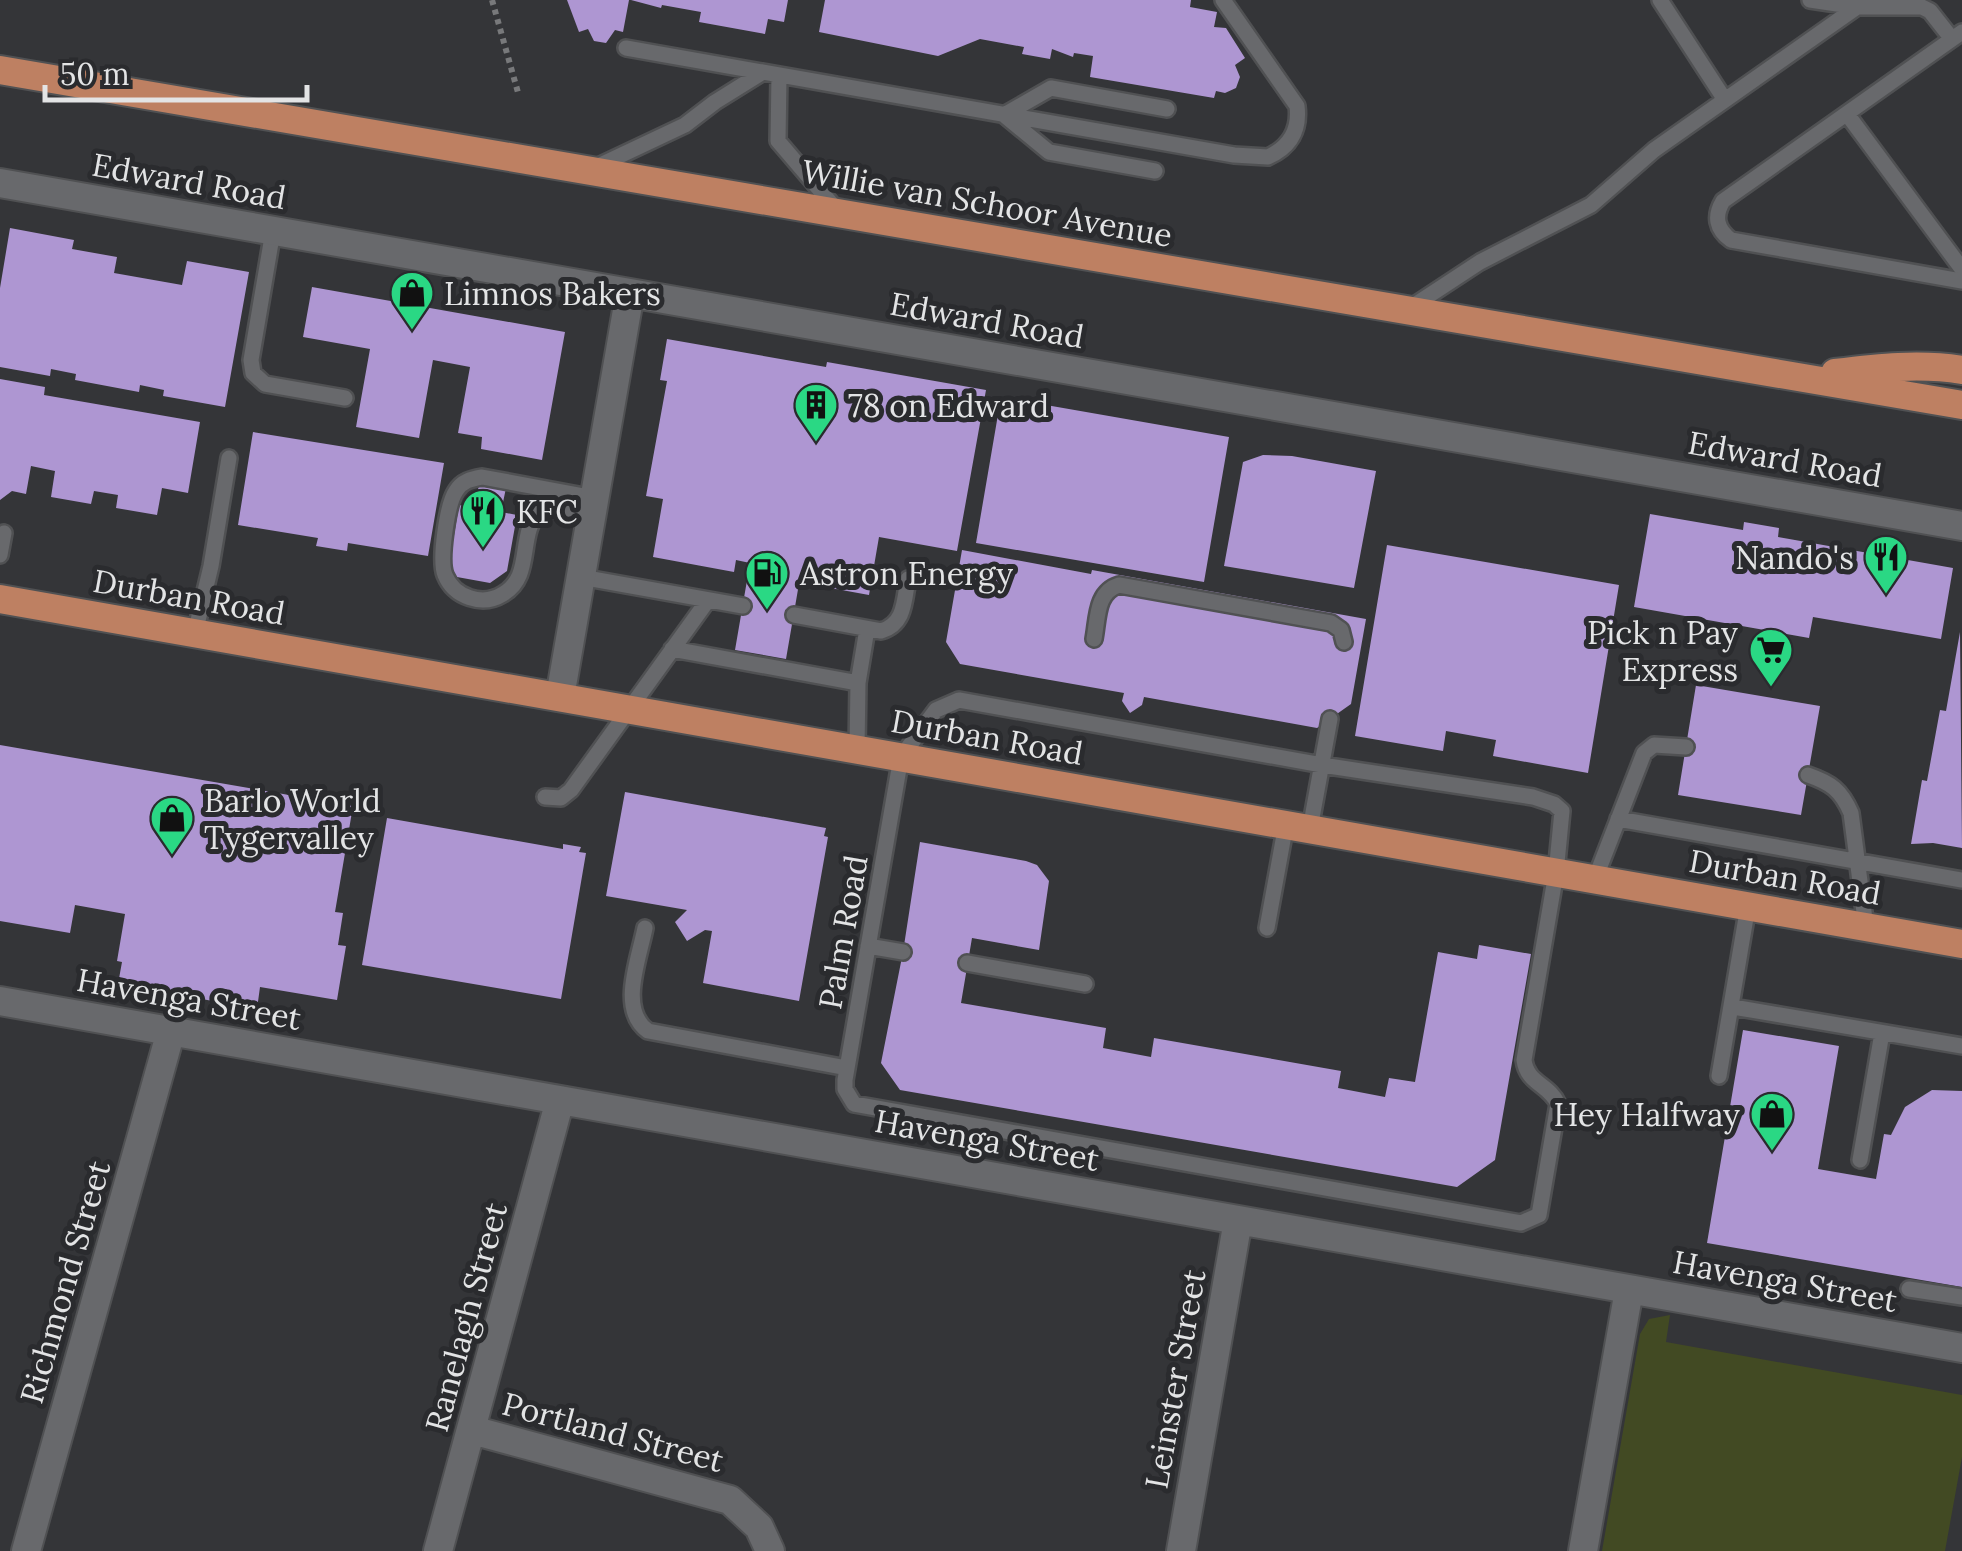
<svg xmlns="http://www.w3.org/2000/svg" width="1962" height="1551" font-family="Lora,serif">
<style>
.green{fill:#424a23}
.building{fill:#ae96d2}
.lines{fill:none;stroke-linecap:round;stroke-linejoin:round}
.service-casing{stroke:#505153;stroke-width:20}
.minor-casing{stroke:#505153;stroke-width:32}
.primary-casing{stroke:#505153;stroke-width:32}
.path{stroke:#78797b;stroke-width:6;stroke-dasharray:5 5;stroke-linecap:butt}
.service{stroke:#68696c;stroke-width:15}
.minor{stroke:#68696c;stroke-width:28}
.primary{stroke:#be8062;stroke-width:28}
.labels{text-anchor:middle;dominant-baseline:central;stroke-width:10;stroke-linejoin:round;paint-order:stroke}
.street-label{font-size:32px;fill:#e3e4e5;stroke:#2a2b2e}
.poi-label{font-size:32px;fill:#e3e4e5;stroke:#2a2b2e;text-anchor:start}
</style>
<rect width="100%" height="100%" fill="#343538"/>
<path class="green" d="M1670,1315L1666,1342L1962,1395V1457L1945,1551H1602L1640,1334L1649,1319Z"/>
<path class="building" d="M567,0H629L623,32L615,30L606,43L594,41L588,29L579,32Z
M631,0H788L784,22L768,19L765,34L699,22L701,12L662,5L661,8Z
M825,0H1191L1190,7L1217,12L1214,27L1226,28L1245,58L1235,65L1240,77L1236,88L1225,93L1216,91L1214,98L1090,77L1093,56L1074,53L1073,57L1052,49L1050,59L1022,54L1024,47L980,39L938,56L819,32Z
M10,228L74,240L72,249L117,257L114,273L182,285L187,261L249,272L225,407L163,396L164,390L140,385L139,392L75,380L76,374L51,369L50,376L0,367V288Z
M312,287L565,332L542,460L481,449L482,437L458,433L470,367L433,360L419,438L356,427L370,349L303,337Z
M667,339L826,367L827,362L986,390L957,551L879,537L869,595L814,585L816,574L801,572L786,659L735,650L750,563L736,560L734,572L653,557L663,499L646,496L667,381L660,380Z
M0,379L45,387L44,395L200,422L188,493L162,488L157,515L116,508L118,495L94,491L91,504L51,497L55,471L31,466L26,494L12,491L0,500Z
M1001,397L1229,437L1204,582L976,543Z
M253,432L444,463L428,556L348,543L347,551L316,546L318,538L238,525Z
M1263,455L1292,456L1376,471L1354,588L1224,566L1243,462Z
M479,484L506,488L501,512L517,515L507,571L490,583L457,577L449,566L459,505L475,507Z
M1650,514L1743,530L1744,522L1779,528L1778,537L1953,568L1941,639L1813,617L1809,638L1634,607Z
M1387,545L1619,585L1588,773L1493,756L1496,740L1446,731L1443,751L1355,736Z
M962,550L1091,574L1092,570L1366,619L1351,704L1317,728L1144,697L1142,705L1130,713L1122,701L1124,693L960,664L946,642Z
M1960,632L1962,848L1933,843L1911,844L1922,780L1927,781L1940,710L1946,711Z
M1696,685L1820,706L1801,815L1678,795Z
M0,745L353,806L335,912L343,913L338,945L346,946L337,1000L260,987L257,1009L118,984L122,962L117,961L125,914L75,905L70,933L0,921Z
M625,792L826,828L824,836L828,837L799,1001L703,983L712,931L705,930L687,941L675,922L687,910L606,896Z
M387,818L563,849V844L581,847L579,852L586,853L561,999L362,965Z
M920,842L1026,861L1037,865L1049,881L1039,950L972,938L961,1003L1106,1028L1103,1048L1151,1057L1154,1038L1341,1071L1338,1088L1385,1097L1389,1078L1415,1082L1438,952L1477,959L1479,945L1531,954L1495,1160L1457,1187L900,1090L881,1063L903,952Z
M1743,1030L1839,1046L1818,1169L1876,1179L1884,1134L1891,1135L1905,1107L1932,1090L1962,1091V1287L1707,1243Z"/>
<g class="lines">
<defs>
<path id="service" d="M1660,0L1725,100
M1810,0L1857,7
M1962,32L1723,201C1714,216 1716,229 1731,240L1962,281
M626,48L1234,155L1268,157C1290,147 1300,130 1297,106L1223,0
M779,75L778,141L836,209
M1847,114L1962,269
M594,168L685,125L715,102L763,72
M1155,171L1049,152L1004,115L1051,88L1167,109
M273,231L251,360L253,373L265,384L345,398
M1410,308L1480,262L1591,205L1654,150L1857,7H1922L1930,11L1952,39
M592,516L554,509L539,512C517,535 534,576 503,594C482,607 454,597 445,575C439,560 447,504 456,491C462,481 471,479 482,477L595,498
M0,555L4,533
M581,577L743,606
M794,615L881,631C905,624 904,601 908,579
M195,633L211,566L229,458
M1094,639C1098,618 1096,592 1119,585L1331,623L1341,630L1344,642
M672,649L858,683
M959,700L1322,765L1533,797L1554,804L1562,811L1556,873L1524,1060C1527,1084 1549,1084 1558,1104L1539,1215L1521,1223L854,1104L845,1089V1080L901,757L936,710Z
M857,749L858,683L867,629
M1808,775C1831,783 1841,790 1851,813L1866,927
M545,797L561,798L571,790L708,600
M1618,819L1962,880
M1310,829L1330,719
M1595,879L1644,753L1654,745L1686,747
M645,928C639,959 618,1010 648,1031L847,1068
M1267,928L1286,824
M868,946L903,952
M967,963L1085,984
M1733,1007L1962,1046
M1719,1076L1748,906
M1860,1160L1882,1033
M1909,1289L1962,1297"/>
<path id="minor" d="M0,183L1962,526
M560,697L630,293
M0,1001L1962,1348
M472,1430L730,1500L759,1527L770,1551
M26,1551L171,1031
M438,1551L560,1100
M1181,1551L1238,1220
M1583,1551L1629,1290"/>
<path id="primary" d="M0,70L1962,405
M1835,373C1877,368 1920,363 1962,370
M0,599L1962,944"/>
</defs>
<use href="#service" class="service-casing"/>
<use href="#minor" class="minor-casing"/>
<use href="#primary" class="primary-casing"/>
<path class="path" d="M492,0L519,96"/>
<use href="#service" class="service"/>
<use href="#minor" class="minor"/>
<use href="#primary" class="primary"/>
</g>
<defs>
<symbol id="shop-pin" viewBox="-11 -11 22 30"><path d="M0 17L-7.5 6A9.5 9.5 0 1 1 7.5 6Z" fill="#2ad884" stroke="#2a2b2e"/><path d="M-5-2.5h2.3a2.7 3.5 0 0 1 5.4 0H5L5.5 6h-11ZM-1.5-2.5h3a1.5 2.3 0 0 0-3 0Z" fill="#111"/></symbol>
<symbol id="building-pin" viewBox="-11 -11 22 30"><path d="M0 17L-7.5 6A9.5 9.5 0 1 1 7.5 6Z" fill="#2ad884" stroke="#2a2b2e"/><path d="M-4-6H4V6H1V3H-1V6H-4ZM-2.5-4.3h1.7v1.8h-1.7ZM.8-4.3h1.7v1.8H.8ZM-2.5-1h1.7V.8h-1.7ZM.8-1h1.7V.8H.8Z" fill="#111"/></symbol>
<symbol id="restaurant-pin" viewBox="-11 -11 22 30"><path d="M0 17L-7.5 6A9.5 9.5 0 1 1 7.5 6Z" fill="#2ad884" stroke="#2a2b2e"/><path d="M-5-6h1v4h1v-4h1v4h1v-4h1v5L-1.5 .5V6h-2V.5L-5-1ZM5-6V6H3V1.5H1.5Q1.5-4 5-6Z" fill="#111"/></symbol>
<symbol id="fuel-pin" viewBox="-11 -11 22 30"><path d="M0 17L-7.5 6A9.5 9.5 0 1 1 7.5 6Z" fill="#2ad884" stroke="#2a2b2e"/><path d="M-5.5-6h7V0h2V4h1.3V-2.5L3-4.5l.8-.8L6-3V5H2.5V1h-1V6h-7ZM-4.2-4.7v3.2H.2V-4.7Z" fill="#111"/></symbol>
<symbol id="supermarket-pin" viewBox="-11 -11 22 30"><path d="M0 17L-7.5 6A9.5 9.5 0 1 1 7.5 6Z" fill="#2ad884" stroke="#2a2b2e"/><path d="M-6-5.5h2.5l.6 2H6L4.5 2H-2.5L-4.4-4H-6ZM-1.5 3.2a1.3 1.3 0 1 0 .1 0ZM3 3.2a1.3 1.3 0 1 0 .1 0Z" fill="#111"/></symbol>
</defs>
<g fill-rule="evenodd">
<use href="#shop-pin" x="387" y="268" width="50" height="68"/>
<use href="#building-pin" x="791" y="380" width="50" height="68"/>
<use href="#restaurant-pin" x="458" y="486" width="50" height="68"/>
<use href="#restaurant-pin" x="1861" y="532" width="50" height="68"/>
<use href="#fuel-pin" x="742" y="548" width="50" height="68"/>
<use href="#supermarket-pin" x="1746" y="625" width="50" height="68"/>
<use href="#shop-pin" x="147" y="793" width="50" height="68"/>
<use href="#shop-pin" x="1747" y="1089" width="50" height="68"/>
</g>
<g class="labels">
<g class="street-label">
<text transform="translate(189 181) rotate(10)">Edward Road</text>
<text transform="translate(987 203) rotate(10)">Willie van Schoor Avenue</text>
<text transform="translate(987 320) rotate(10)">Edward Road</text>
<text transform="translate(1785 459) rotate(10)">Edward Road</text>
<text transform="translate(189 597) rotate(10)">Durban Road</text>
<text transform="translate(987 737) rotate(10)">Durban Road</text>
<text transform="translate(1785 877) rotate(10)">Durban Road</text>
<text transform="translate(843 932) rotate(-80)">Palm Road</text>
<text transform="translate(189 999) rotate(10)">Havenga Street</text>
<text transform="translate(987 1140) rotate(10)">Havenga Street</text>
<text transform="translate(1785 1281) rotate(10)">Havenga Street</text>
<text transform="translate(65 1282) rotate(-74)">Richmond Street</text>
<text transform="translate(466 1317) rotate(-75)">Ranelagh Street</text>
<text transform="translate(1175 1379) rotate(-80)">Leinster Street</text>
<text transform="translate(613 1432) rotate(15)">Portland Street</text>
</g>
<g class="poi-label">
<text x="444" y="293">Limnos Bakers</text>
<text x="848" y="405">78 on Edward</text>
<text x="516" y="511">KFC</text>
<text x="1854" y="557" text-anchor="end">Nando's</text>
<text x="800" y="573">Astron Energy</text>
<text x="1738" y="632" text-anchor="end">Pick n Pay<tspan x="1738" dy="37">Express</tspan></text>
<text x="204" y="800">Barlo World<tspan x="204" dy="37">Tygervalley</tspan></text>
<text x="1740" y="1114" text-anchor="end">Hey Halfway</text>
</g>
</g>
<path d="M45 85v15h262v-15" fill="none" stroke="#e3e4e5" stroke-width="5"/>
<text x="60" y="85" font-size="30" fill="#e3e4e5" stroke="#2a2b2e" stroke-width="8" paint-order="stroke">50 m</text>
</svg>
